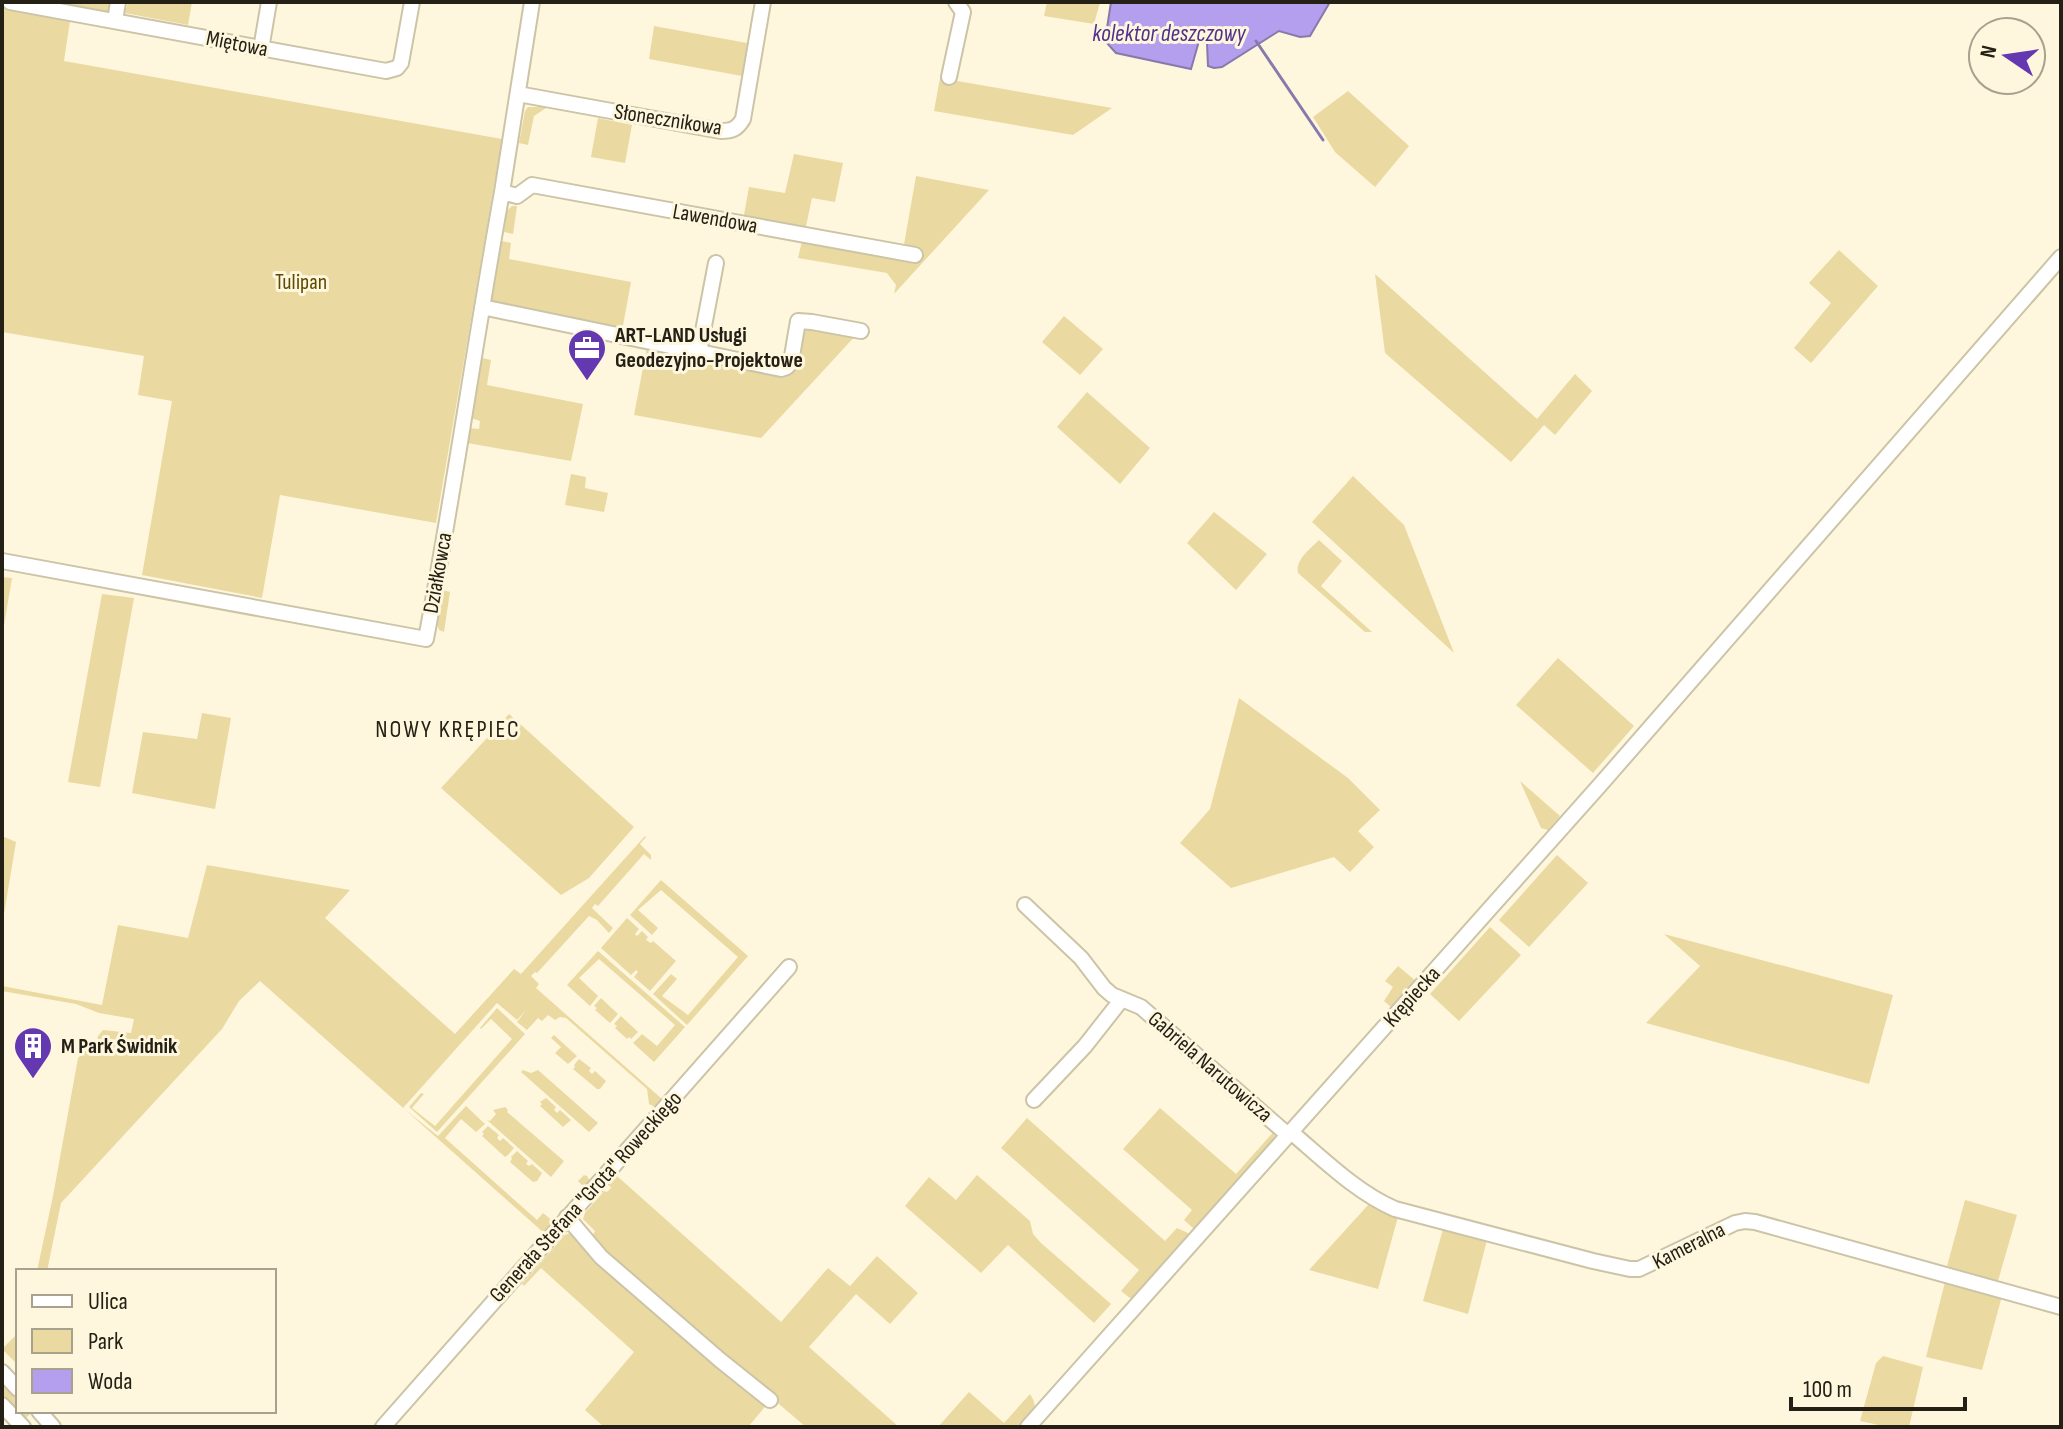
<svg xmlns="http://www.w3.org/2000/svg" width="2063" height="1429" font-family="'Sofia Sans Condensed',sans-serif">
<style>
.green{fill:#ead9a1}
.water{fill:#b39fed;stroke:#8879ac;stroke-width:2}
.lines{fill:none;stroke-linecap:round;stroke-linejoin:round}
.stream{stroke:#8879ac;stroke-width:3}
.minor-casing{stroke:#ccc4a6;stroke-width:18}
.minor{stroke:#fff;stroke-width:14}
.labels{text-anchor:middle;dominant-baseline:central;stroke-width:6;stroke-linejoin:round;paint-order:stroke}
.street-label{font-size:22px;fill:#242015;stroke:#fef7de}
.park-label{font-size:22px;fill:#5c4b01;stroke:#fef7de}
.poi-label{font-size:22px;font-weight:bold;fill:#242015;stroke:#fef7de;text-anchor:start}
.water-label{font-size:24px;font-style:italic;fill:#51318b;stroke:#fef7de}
.neighbourhood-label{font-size:24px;letter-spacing:2px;fill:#242015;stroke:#fef7de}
</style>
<rect width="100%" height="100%" fill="#fef7de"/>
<path class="green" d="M48,2H110L108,13Z
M128,2H192L188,25L125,13Z
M1047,2H1100L1094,24L1044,16Z
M2,8L70,21L64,61L502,139L436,523L280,495L262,598L142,575L172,401L138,395L144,356L2,332Z
M654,26L747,43L742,76L649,59Z
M940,78L1112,108L1073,135L934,111Z
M1348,91L1409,146L1375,187L1335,152L1313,117Z
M539,103L546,108L534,116L528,145L519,143L525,111L528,107H538Z
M598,118L632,125L625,163L591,157Z
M794,154L843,163L835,202L812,198L805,231L743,220L749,187L785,193Z
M916,176L989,190L894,294L896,285L887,273L798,258L803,237L902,256Z
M512,206H517L513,234L504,232L507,211Z
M502,241L511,243L509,259L631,282L622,331L491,306Z
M1839,250L1878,286L1811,363L1794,348L1831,303L1809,283Z
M1375,274L1537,419L1575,374L1592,391L1555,435L1544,425L1511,462L1385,353Z
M1064,316L1103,349L1080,375L1042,342Z
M807,328L858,333L761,438L634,415L647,347L786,372L800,333Z
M482,358L491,360L487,385L583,404L571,461L467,443L469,428L479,429L480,421L471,418Z
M1087,392L1150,448L1120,484L1057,427Z
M571,474L586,477L585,488L608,493L604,512L565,505Z
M1353,476L1404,525L1454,653L1312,522Z
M1214,512L1267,554L1236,590L1187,543Z
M1319,540L1342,561L1321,586L1372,632H1365L1298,573C1295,560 1310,549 1319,540Z
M2,577L12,578L2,637Z
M443,590L450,592L444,632L439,630L437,623Z
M102,594L134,598L100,787L68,782Z
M1558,658L1634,726L1593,773L1516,705Z
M1239,698L1348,778L1380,810L1358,831L1374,847L1350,872L1334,857L1231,888L1180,843L1210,809Z
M202,713L231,718L215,809L132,793L143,732L197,739Z
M509,714L634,827L589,878L561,895L441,788Z
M1520,781L1560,816L1548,830L1541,828Z
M2,836L16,842L2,926Z
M645,836L646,837L640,844L651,855V860L644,854L598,906L595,904L592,908L613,928L609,933L597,920L589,916L537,973L535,972L531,976L539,984L536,988L662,1099L655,1107L649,1104L647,1089L566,1018L560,1017L555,1020L548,1015L542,1021L538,1018L527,1030L517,1022L527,1009L517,1020L497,1003L403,1108L438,1136L466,1106L485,1124L476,1132L461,1119L445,1138L537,1220L543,1213L553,1221L583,1186L578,1181L584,1175L587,1176L590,1181L544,1233L260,981L239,1001L222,1029L61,1203L47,1271H37L53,1196L78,1058L85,1051L95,1052L98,1036L103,1030L131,1033L134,1019L99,1013L76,1004L2,991V986L102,1005L118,925L188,938L207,865L350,890L325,918L455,1034L514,969L521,974Z
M1557,855L1588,883L1529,947L1499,920Z
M661,880L748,956L687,1025L653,994L671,974L677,979L662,996L688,1015L738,957L661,890L638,910L658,928L652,935L630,915Z
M627,918L639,929L635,934L637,936L642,931L648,937L646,940L651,943L653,941L676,961L650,991L634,977L638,972L636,970L631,975L601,948Z
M1490,927L1521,955L1459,1021L1430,994Z
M1664,934L1893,995L1869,1084L1646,1023L1700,966Z
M598,951L685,1027L654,1062L633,1043L642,1034L657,1046L675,1025L599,959L579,978L598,996L590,1006L567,985Z
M1398,966L1417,982L1395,1007H1391L1384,1001L1393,987L1385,981Z
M601,998L618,1014L610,1023L595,1010L597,1008L594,1006Z
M497,1008L525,1034L437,1132L409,1107L421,1093L424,1094L412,1108L435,1126L512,1039L491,1019L481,1029L480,1028Z
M621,1016L638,1032L631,1039L629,1037L627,1039L615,1028L617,1026L614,1024Z
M554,1035L577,1056L568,1064L555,1053L561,1047L551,1038Z
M579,1059L591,1068L589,1071L592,1074L595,1071L606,1081L600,1089H597L573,1069L575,1067L574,1065Z
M523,1070L531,1073L538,1070L598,1123L589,1132L521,1072Z
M546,1098L556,1107L554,1110L557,1113L560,1110L571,1120L563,1127L540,1106L542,1104L540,1102Z
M505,1107L508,1110L507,1112L564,1161L551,1177L487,1120L490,1121L496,1114L493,1110Z
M1160,1108L1236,1174L1275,1130L1274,1142L1196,1228H1193L1184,1220L1192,1210L1123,1149Z
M1027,1118L1165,1241L1177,1228L1188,1233L1187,1239L1137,1296L1130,1298L1121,1291L1139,1270L1001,1148Z
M488,1126L499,1135L497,1138L500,1141L503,1138L514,1148L508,1155L505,1157L482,1136L484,1134L482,1132Z
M517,1151L528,1161L526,1164L529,1166L532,1164L542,1173L537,1181L533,1182L510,1162L512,1159L511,1157Z
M977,1175L1030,1221L1033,1234L1041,1243L1111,1304L1094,1323L1008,1245L981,1273L905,1206L929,1177L956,1200Z
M617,1176L781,1322L828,1268L850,1286L877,1256L918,1293L890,1324L856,1294L809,1347L899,1427H806L671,1313L665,1301L636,1276L622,1270L598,1247L593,1235L595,1231L583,1219L585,1213L604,1191L607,1192L611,1188L609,1185Z
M1965,1200L2017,1215L1998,1281L1947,1266Z
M1369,1204L1381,1211L1398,1217L1378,1289L1309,1270Z
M1443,1229L1487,1240L1468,1314L1423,1301Z
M570,1233L769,1402L748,1427H604L585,1410L634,1352L541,1268L524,1286L522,1284L565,1235Z
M1945,1282L2002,1296L1982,1370L1926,1357Z
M18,1333V1365L2,1349Z
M1883,1356L1923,1367L1909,1427H1888L1860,1421L1876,1363Z
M2,1383L18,1399V1411H29L31,1413L24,1420L2,1397Z
M969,1392L1004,1423L1030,1394C1041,1411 1031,1415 1020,1427H938Z"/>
<path class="water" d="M1111,2H1330L1310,36L1300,37L1279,31L1222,67L1214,68L1208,66L1207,43L1199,41L1191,69L1116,53L1105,41Z"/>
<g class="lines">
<path class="stream" d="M1256,41L1323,140"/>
<defs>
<path id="minor" d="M10,2L386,71L397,68L401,63L412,2
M115,21L118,2
M261,49L269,2
M949,77L963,12L956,2
M518,94L721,131C732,131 737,129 743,119L763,2
M502,192L532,2
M482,307L781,369L787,367L791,362L798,321L812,322L861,331
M699,352L716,263
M2,561L426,639C454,491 475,341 502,192L517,196L532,185L915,255
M1025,905L1081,958L1104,988L1112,995L1141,1007L1288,1135
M1034,1100L1085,1046L1122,999
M1291,1132C1323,1159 1356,1192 1395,1209L1593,1261L1630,1269H1639L1735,1223L1745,1221L1755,1222L2061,1307
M567,1217L601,1257L720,1360L770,1400
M2,1372L18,1389
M2,1405L23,1427
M39,1411L53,1427
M383,1427L789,967
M1028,1427L1600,785L2061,257"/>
</defs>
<use href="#minor" class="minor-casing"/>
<use href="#minor" class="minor"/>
</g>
<defs>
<symbol id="office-pin" viewBox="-11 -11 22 30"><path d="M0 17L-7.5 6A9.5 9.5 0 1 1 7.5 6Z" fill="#6438b0" stroke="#fef7de"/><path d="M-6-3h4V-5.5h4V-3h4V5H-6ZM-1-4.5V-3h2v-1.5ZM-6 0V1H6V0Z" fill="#fff"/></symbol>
<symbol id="building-pin" viewBox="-11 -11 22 30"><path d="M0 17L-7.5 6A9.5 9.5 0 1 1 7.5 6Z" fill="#6438b0" stroke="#fef7de"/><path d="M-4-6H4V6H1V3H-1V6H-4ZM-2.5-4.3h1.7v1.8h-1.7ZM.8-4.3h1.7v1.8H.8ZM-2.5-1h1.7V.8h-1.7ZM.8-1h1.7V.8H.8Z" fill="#fff"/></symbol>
</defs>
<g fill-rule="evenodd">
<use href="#office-pin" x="565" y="326" width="44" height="60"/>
<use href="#building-pin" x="11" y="1024" width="44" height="60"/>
</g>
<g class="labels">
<g class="street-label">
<text transform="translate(237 44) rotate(11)">Miętowa</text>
<text transform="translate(668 120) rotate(9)">Słonecznikowa</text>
<text transform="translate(715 219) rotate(10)">Lawendowa</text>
<text transform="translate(438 573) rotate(-80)">Działkowca</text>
<text transform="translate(1412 997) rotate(-48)">Krępiecka</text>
<text transform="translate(1210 1067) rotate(41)">Gabriela Narutowicza</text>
<text transform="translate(586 1197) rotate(-48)">Generała Stefana "Grota" Roweckiego</text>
<text transform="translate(1689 1246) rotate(-27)">Kameralna</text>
</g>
<g class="park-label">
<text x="301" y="282">Tulipan</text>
</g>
<g class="poi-label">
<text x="615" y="335">ART-LAND Usługi<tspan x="615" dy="25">Geodezyjno-Projektowe</tspan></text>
<text x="61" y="1046">M Park Świdnik</text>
</g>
<g class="water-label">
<text x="1169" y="33">kolektor deszczowy</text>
</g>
<g class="neighbourhood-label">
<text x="448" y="729">NOWY KRĘPIEC</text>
</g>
</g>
<rect width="2063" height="1429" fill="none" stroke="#242015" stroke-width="8"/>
<rect x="16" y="1269" width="260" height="144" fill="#fef7de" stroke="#a7a18e" stroke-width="2"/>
<rect x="32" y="1295" width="40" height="12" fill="#ffffff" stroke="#a7a18e" stroke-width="2"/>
<text x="88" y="1309" font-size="24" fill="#242015">Ulica</text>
<rect x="32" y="1329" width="40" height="24" fill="#ead9a1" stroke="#a7a18e" stroke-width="2"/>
<text x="88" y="1349" font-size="24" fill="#242015">Park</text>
<rect x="32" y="1369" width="40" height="24" fill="#b39fed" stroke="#a7a18e" stroke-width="2"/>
<text x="88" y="1389" font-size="24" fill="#242015">Woda</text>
<g transform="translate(2007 56) rotate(283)"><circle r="38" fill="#fef7de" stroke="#a7a18e" stroke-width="2"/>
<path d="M0-6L14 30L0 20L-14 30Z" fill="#6438b0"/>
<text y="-12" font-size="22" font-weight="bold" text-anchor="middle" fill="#242015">N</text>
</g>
<path d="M1791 1397v12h174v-12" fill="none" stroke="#242015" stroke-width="4"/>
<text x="1803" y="1397" font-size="24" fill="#242015" stroke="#fef7de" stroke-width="6" paint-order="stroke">100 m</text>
</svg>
